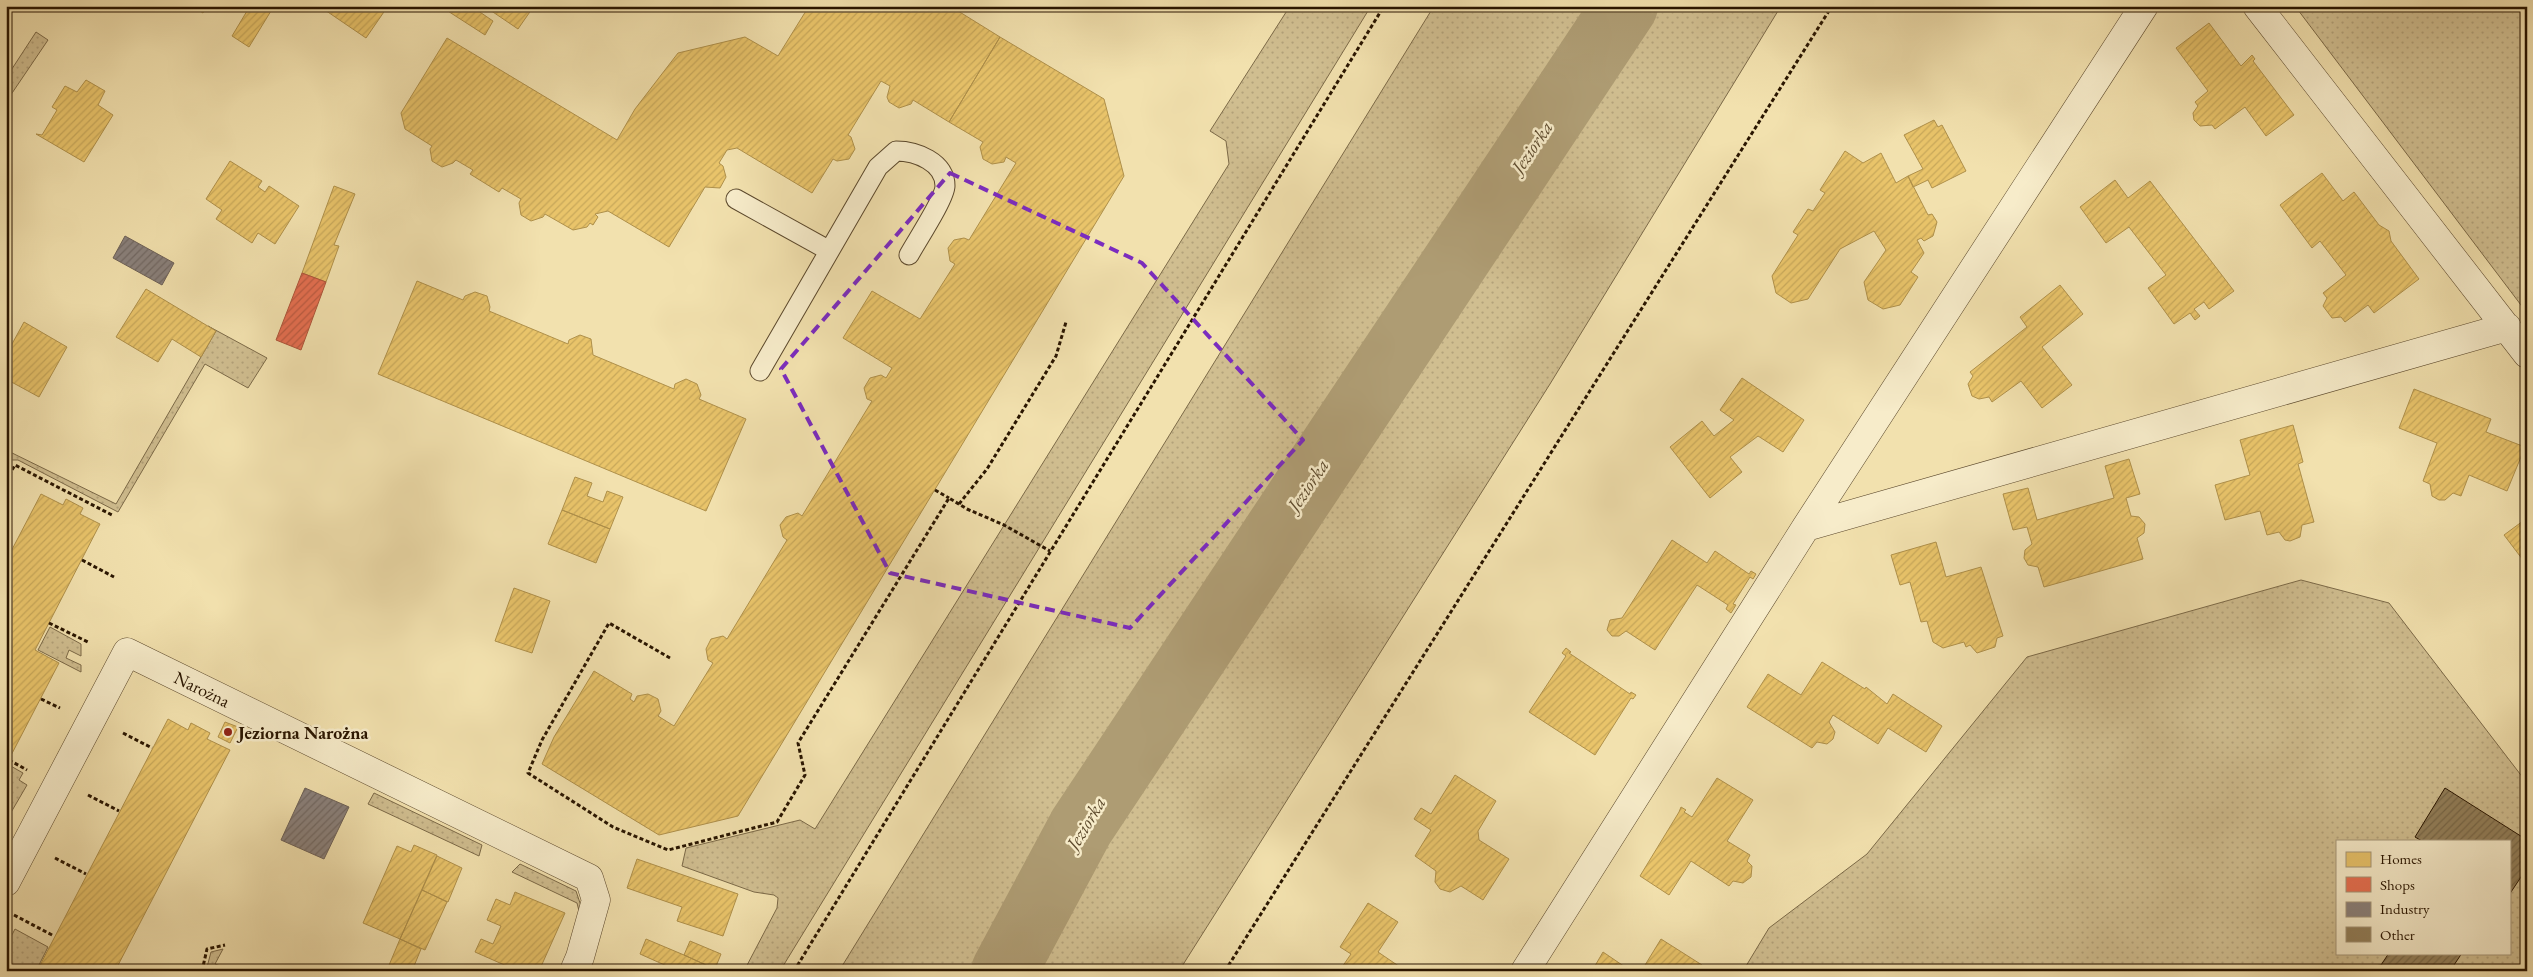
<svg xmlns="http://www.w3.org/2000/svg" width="2533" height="977" font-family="'EB Garamond',serif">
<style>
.grass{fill:url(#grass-dots);stroke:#7c6a48;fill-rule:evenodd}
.water{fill:url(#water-ripples);stroke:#796645}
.homes{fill:url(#homes-hatch);stroke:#af904a}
.shops{fill:url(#shops-hatch);stroke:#ae5439}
.industry{fill:url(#industry-hatch);stroke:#6d6157}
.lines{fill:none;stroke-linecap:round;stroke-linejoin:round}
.shore{stroke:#6c583a;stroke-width:1}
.river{stroke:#ae9c73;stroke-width:66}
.building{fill:url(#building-hatch);stroke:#291500}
.service-casing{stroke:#5b482c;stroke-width:21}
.minor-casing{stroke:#5b482c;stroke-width:29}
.path{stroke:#291500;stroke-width:3;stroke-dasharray:4 2.5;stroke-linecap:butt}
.service{stroke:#f7ecca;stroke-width:19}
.minor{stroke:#f7ecca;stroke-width:28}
.marked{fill:none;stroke:#7b2cbf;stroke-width:4;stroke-dasharray:10 6;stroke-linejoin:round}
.poi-dot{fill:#8f2418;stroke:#f7ecca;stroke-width:2}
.labels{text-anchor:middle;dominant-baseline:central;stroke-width:5;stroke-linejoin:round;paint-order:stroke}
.street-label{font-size:18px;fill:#291500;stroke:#f7ecca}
.poi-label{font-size:18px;font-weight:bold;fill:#291500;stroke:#f7ecca;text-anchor:start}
.water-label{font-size:19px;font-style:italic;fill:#5e4b2e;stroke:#f7ecca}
</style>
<defs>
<pattern id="grass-dots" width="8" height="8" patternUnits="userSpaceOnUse" patternTransform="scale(1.25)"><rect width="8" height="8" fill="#d0be90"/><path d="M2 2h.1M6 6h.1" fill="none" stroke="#b3a27a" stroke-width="1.8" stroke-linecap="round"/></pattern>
<pattern id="water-ripples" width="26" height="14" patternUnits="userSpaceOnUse" patternTransform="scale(1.25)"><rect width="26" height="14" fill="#ae9c73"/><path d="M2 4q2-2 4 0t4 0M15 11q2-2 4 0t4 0" fill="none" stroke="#8e7e5c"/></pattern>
<pattern id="homes-hatch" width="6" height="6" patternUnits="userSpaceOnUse" patternTransform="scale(1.25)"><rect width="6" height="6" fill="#e9c46a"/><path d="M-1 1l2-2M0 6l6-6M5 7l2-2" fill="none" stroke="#c8a85a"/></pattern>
<pattern id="shops-hatch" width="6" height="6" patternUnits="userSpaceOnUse" patternTransform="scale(1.25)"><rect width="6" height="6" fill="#e76f51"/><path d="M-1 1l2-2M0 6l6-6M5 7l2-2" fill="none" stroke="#bb5a41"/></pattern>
<pattern id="industry-hatch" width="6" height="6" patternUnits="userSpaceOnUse" patternTransform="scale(1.25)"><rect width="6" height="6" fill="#8a817c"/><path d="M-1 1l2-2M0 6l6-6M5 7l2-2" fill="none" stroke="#716863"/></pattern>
<pattern id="building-hatch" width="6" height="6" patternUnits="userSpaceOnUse" patternTransform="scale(1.25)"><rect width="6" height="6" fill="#927f5a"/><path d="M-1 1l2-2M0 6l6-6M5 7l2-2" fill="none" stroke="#776748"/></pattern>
</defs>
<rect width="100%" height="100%" fill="#f2e1ae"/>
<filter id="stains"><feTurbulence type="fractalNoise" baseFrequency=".004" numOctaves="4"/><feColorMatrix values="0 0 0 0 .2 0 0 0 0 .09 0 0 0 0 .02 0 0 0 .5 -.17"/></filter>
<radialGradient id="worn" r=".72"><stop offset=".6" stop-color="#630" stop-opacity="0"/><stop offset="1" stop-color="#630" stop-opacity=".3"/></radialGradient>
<path class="grass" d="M1290,6H1371L780,971H744L777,908L778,898L774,895L754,892L682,866L686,848L800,820L815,829L1229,164L1226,141L1210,131Z
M1434,6H1781L1550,384L1179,971H839Z
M2295,6H2527V313Z
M36,32L48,40L6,102V78Z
M208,326L267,358L248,388L205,364L118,512L18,460H6V450L116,504L216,331Z
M2301,580L2389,603L2527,783V971H1743L1769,928L1867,854L2027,657ZM2337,841H2509V953H2337Z
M50,627L81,644V656L69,650L66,658L81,665V672L38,650Z
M9,765L23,773L19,780L27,785L6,821V771Z
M374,793L482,845L479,856L368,804Z
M520,864L576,891L581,906L579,911L577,903L512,872Z
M15,929L48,947L36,971H12L6,968V946Z
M223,949L215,964L234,971H206L211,952Z"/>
<path class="water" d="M997,934L1053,936L1030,971H979Z"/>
<path class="homes" d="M192,6H207L203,13Z
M250,6H274L249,47L232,36Z
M319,6H388L366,38Z
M440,6H471L493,21L485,35Z
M484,6H534L518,29Z
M809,6H950L1000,37L949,122L913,100L911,104L899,108L889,102L887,97L890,86L881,81L848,135L851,137L855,149L849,159L837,161L833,159L812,193L737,148L727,150L719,163L723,166L726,177L720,188L705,187L669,247L608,211L595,214L598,217L593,225L590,223L587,227L573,230L545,214L543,217L531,221L521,215L519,203L521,199L502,188L499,192L470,174L473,170L456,160L453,163L442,167L432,161L430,149L432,146L405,129L401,113L447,38L617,140L635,109L678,53L745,37L778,56Z
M2209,23L2241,66L2252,55L2255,59L2253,61L2294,115L2266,136L2245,107L2215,129L2212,125L2200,126L2194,120L2193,113L2198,106L2195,102L2208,91L2176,48Z
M1000,37L1104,99L1124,176L738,816L659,835L542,764L554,737L594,671L632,694L630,699L634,702L637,696L648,694L658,699L661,711L658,716L674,726L713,663L708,660L706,649L711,639L723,636L727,639L787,540L783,537L780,525L786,517L798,513L802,516L872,401L867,399L864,388L870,378L881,375L886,378L892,368L843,338L872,291L920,319L955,264L950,261L948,248L954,240L964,238L969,240L1016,163L1006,157L1004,162L992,164L983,159L980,147L983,142L949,122Z
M86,80L105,91L98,105L113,115L84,162L36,134L42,135L57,110L52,107L65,86L77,92Z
M1934,120L1938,127L1942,125L1966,171L1932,188L1928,180L1913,187L1908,176L1923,169L1904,135Z
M1845,151L1863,163L1881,153L1896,183L1908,176L1928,215L1932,214L1937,222L1933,236L1924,241L1921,238L1917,240L1924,253L1911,272L1918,277L1900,305L1883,309L1868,300L1864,282L1886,250L1874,231L1840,249L1808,299L1791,303L1776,293L1772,276L1798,235L1793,232L1808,209L1813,211L1825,193L1820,190Z
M230,161L262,181L258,187L265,192L269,186L299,206L275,244L258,233L252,243L216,219L222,210L206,199Z
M2322,173L2343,201L2354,192L2379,225L2389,231L2391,241L2419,279L2374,313L2368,305L2345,322L2341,317L2332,318L2323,306L2327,298L2323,293L2346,275L2320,241L2312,248L2280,205Z
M2115,180L2128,198L2150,181L2234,291L2209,309L2204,302L2194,309L2200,316L2195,320L2190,313L2174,324L2148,288L2166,275L2129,227L2106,243L2080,207Z
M334,186L355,194L334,245L339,246L326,282L302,273Z
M417,281L463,300L465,296L475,292L487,296L490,307L489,311L568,344L569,340L580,335L591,339L593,355L674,389L675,384L686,379L697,384L701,395L699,399L746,419L706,511L378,374Z
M2060,285L2083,314L2042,347L2072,385L2042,408L2021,381L1992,402L1989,397L1979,399L1972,396L1968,384L1973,376L1970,372L2027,327L2020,317Z
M146,289L216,331L201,357L172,339L158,362L116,337Z
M24,322L67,347L39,397L6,379V355Z
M1742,378L1804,420L1783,452L1758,436L1730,457L1742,472L1710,498L1670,447L1702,421L1714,436L1734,420L1720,410Z
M2414,389L2491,419L2486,432L2525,447L2507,491L2469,475L2461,496L2453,493L2445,500H2439L2432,496L2430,484L2423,481L2437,443L2399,428Z
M2293,425L2303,462L2298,464L2314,522L2302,525L2300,537L2290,541L2285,540L2279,532L2267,535L2260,511L2225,520L2215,485L2250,475L2240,440Z
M2129,459L2140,494L2126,498L2131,516L2139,517L2145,524L2144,533L2137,538L2143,559L2044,587L2038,567L2028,565L2024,558L2025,550L2032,544L2027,527L2013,530L2003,494L2028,488L2037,520L2114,498L2105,466Z
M575,477L592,483L587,496L603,502L607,491L623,497L610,529L562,510Z
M41,494L63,505L66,499L83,508L80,514L100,524L35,650L59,663L6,765V561Z
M562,510L610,529L596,563L548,544Z
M2527,518V563L2526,564L2504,535Z
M1672,540L1707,563L1715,551L1749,574L1751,571L1756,574L1753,579L1750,577L1733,604L1736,605L1731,613L1726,609L1728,605L1697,585L1655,650L1626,631L1619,636H1612L1607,630L1610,620L1622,618Z
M1936,542L1946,577L1981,567L2003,636L1997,638L1995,647L1977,653L1970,645L1966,647L1964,642L1943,648L1933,642L1927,621L1921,622L1910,582L1900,585L1891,555Z
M514,588L550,601L532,653L495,641Z
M1566,648L1571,652L1569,653L1630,694L1631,692L1636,695L1633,699L1631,698L1595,755L1529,712L1566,656L1562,653Z
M1822,662L1865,689L1866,687L1887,704L1893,694L1942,726L1926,752L1888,728L1878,744L1833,715L1829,722L1835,732L1833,739L1827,744L1817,742L1812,748L1747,707L1768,674L1801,695Z
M168,719L188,730L191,723L210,733L207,739L230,750L115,971H37Z
M225,722L238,727L230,743L218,737Z
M1455,775L1496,801L1478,831L1479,840L1509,859L1483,900L1461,886L1450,892L1440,889L1435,882L1436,871L1415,856L1431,830L1414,819L1421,808L1431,814Z
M1717,778L1753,800L1727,841L1750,855L1747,861L1752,866L1751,877L1743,883L1733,881L1729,886L1691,861L1669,895L1640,876L1679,812L1681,807L1686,810L1684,812L1692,817Z
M414,845L437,855L400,939L363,923L397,846L411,852Z
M437,856L462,868L448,902L422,890Z
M637,859L738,894L723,936L677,921L682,907L627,888Z
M422,890L447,902L425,950L400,939Z
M515,892L565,913L539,971H518L475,952L481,939L493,944L501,926L487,920L496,899L510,905Z
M1368,903L1398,922L1378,952L1406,971L1340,970L1351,954L1340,947Z
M400,939L421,949L412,971L387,970Z
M646,939L684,955L719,971H678L640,954Z
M1661,939L1702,965L1698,971H1638L1642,970Z
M690,941L721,954L715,969L684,955Z
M1603,952L1631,971H1592Z"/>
<path class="shops" d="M302,273L326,282L301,350L276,340Z"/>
<path class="industry" d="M125,236L174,263L162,285L113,258Z
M305,788L349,807L324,859L281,840Z"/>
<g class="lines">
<path class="shore" d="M984,971L1001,939L1041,941L1042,944L1027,971
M991,971L1004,946H1029L1031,949L1021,964L1020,971"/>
<path class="river" d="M1004,971L1081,827L1625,6"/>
</g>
<path class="building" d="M2445,788L2527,840V868L2509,895V841H2422L2415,837Z
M2389,953H2462L2450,971H2363L2366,967L2381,965Z"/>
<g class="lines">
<defs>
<path id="service" d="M736,199L828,250
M760,371L878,167L896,151C916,151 945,162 945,186C945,198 916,242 909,255"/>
<path id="minor" d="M2257,6L2527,354
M1806,527L2507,327
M6,882L127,652L589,878L596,900L580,957L574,971
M1525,971L1806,527L2144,6"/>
</defs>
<use href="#service" class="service-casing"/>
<use href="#minor" class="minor-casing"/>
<path class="path" d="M6,468L12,470L15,465L112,515
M6,481L12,470
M935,490L949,498
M959,504L987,469L1056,356L1066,322
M82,560L114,577
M49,623L88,642
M670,658L609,623L542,740L528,773L613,827L668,850L777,822L805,775L798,743L949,498L967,509L1004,525L1050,551
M41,699L60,708
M123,733L152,748
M9,760L27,770
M88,795L119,811
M55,858L86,874
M14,915L54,936
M202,971L207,949L225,945
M794,971L1384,6
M1225,971L1832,6"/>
<use href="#service" class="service"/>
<use href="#minor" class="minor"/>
</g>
<path class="marked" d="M950,173L1142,263L1303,440L1130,628L890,573L781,369Z"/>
<circle class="poi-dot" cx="228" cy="732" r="5"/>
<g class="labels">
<g class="street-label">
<text transform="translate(202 689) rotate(26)">Narożna</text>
</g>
<g class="poi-label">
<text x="238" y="732">Jeziorna Narożna</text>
</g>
<g class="water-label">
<text transform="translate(1532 147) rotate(-56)">Jeziorka</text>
<text transform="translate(1308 485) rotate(-56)">Jeziorka</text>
<text transform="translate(1086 823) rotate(-59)">Jeziorka</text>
</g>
</g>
<rect width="2533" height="977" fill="none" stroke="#f2e1ae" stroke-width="25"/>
<rect x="8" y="8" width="2518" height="962" fill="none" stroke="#291500" stroke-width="2.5"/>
<rect x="12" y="12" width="2508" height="952" fill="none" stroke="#291500"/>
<rect x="2336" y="840" width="175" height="115" fill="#f7ecca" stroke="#a59679"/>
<rect x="2346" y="852" width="25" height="15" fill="#e9c46a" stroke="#a59679"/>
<text x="2380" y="864" font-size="15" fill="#291500">Homes</text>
<rect x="2346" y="877" width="25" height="15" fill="#e76f51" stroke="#a59679"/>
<text x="2380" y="890" font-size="15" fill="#291500">Shops</text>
<rect x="2346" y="902" width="25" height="15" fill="#8a817c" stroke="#a59679"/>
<text x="2380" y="914" font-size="15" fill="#291500">Industry</text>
<rect x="2346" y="927" width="25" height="15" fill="#927f5a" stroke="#a59679"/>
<text x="2380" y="940" font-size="15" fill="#291500">Other</text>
<rect width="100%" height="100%" filter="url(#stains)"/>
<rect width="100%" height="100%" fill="url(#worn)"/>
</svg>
